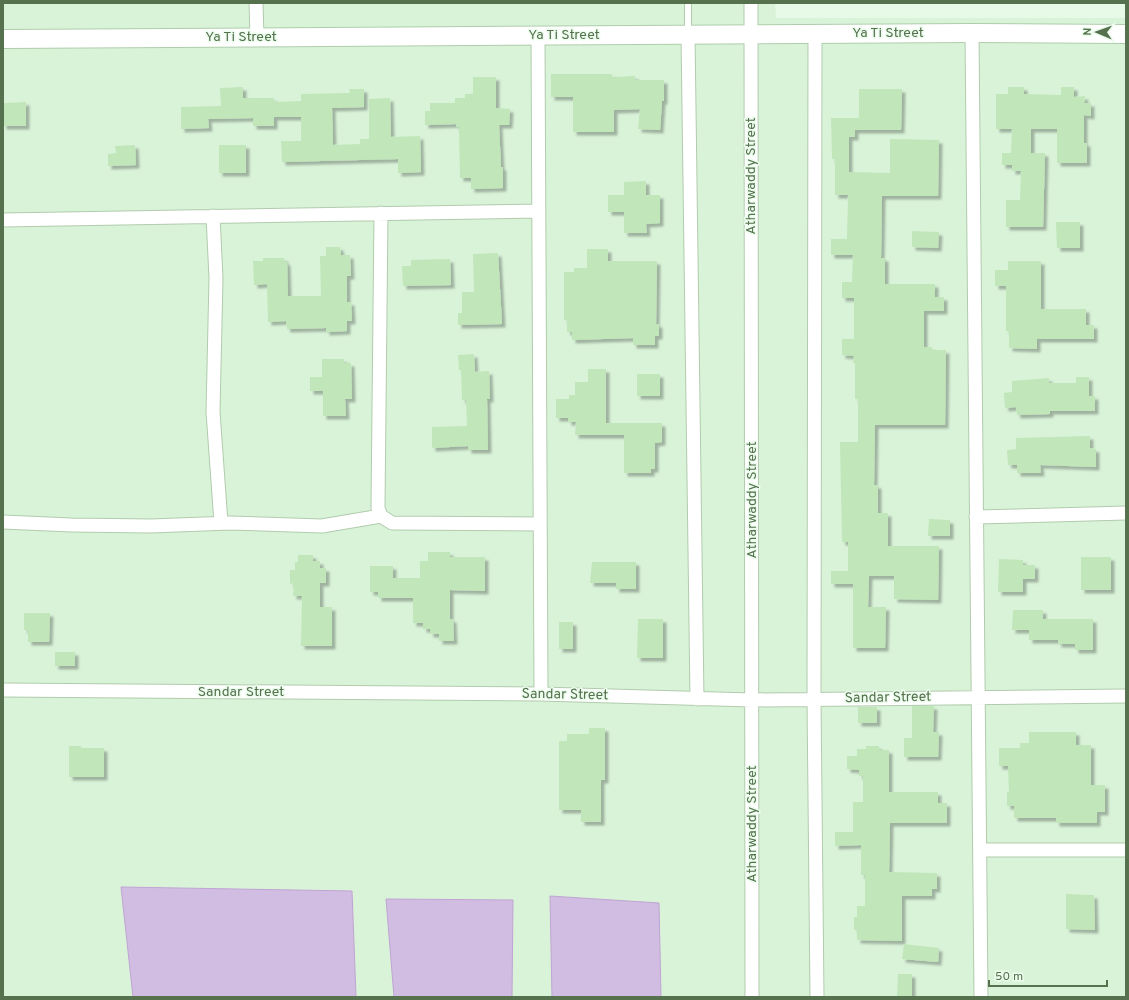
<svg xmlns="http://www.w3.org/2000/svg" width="1129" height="1000" font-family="Overpass,sans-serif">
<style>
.residential{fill:#d9f3d9}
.water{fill:#d2bde2;stroke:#c0a4d3}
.building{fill:#c1e6ba;filter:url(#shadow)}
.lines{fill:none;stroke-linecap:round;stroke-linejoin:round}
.lane-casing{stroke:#b2cbae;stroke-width:8}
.street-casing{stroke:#b2cbae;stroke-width:15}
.secondary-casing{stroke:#afcdac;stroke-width:20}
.lane{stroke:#fff;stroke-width:6}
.street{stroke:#fff;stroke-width:13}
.secondary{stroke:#fff;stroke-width:18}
.labels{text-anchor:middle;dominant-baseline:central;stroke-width:3;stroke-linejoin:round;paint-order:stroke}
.street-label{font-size:14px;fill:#55714e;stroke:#ecfded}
</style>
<defs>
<filter id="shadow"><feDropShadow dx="3.5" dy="3.5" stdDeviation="1" flood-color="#0004"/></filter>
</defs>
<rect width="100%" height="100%" fill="#e6fae7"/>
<path class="residential" d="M3,3H775L776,18H1126V997H3Z"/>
<path class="water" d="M121,887L352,891L356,997H133Z
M550,896L659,903L661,997H552Z
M386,899L513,900L512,997H394Z"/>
<path class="building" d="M551,74H612V77L635,76V80H664V101H662L660,130L638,129L640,109L614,110V132H573V97H551Z
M473,77H496V108L510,109L509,125H499L501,167H503V188L471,189V178H460L459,127H456V124L425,125V111H430V103H455V98H465V94H473Z
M243,87V98H274V102L301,101V94L350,93L349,89H364V107L332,108L333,145L360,144V139H369V99L390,98L391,137L420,136L421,172L398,173V159L282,162L281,141H301V117H274V126H253V118L208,119L209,128L181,129V107L221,106L220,88Z
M1008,87H1024V94L1061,95V87H1074V97L1085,96L1084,103H1091V116L1084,115V143H1087V163H1057V129H1031V153H1045L1043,227H1006V200H1020L1021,171H1012V165H1002V153H1011L1012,129H996V94H1008Z
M859,89H902L901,130H855V137H849V172L890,173V139L939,140L938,196H882L881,258H885V284H935V297H944V311H924V347H932V350H946L945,425H875L874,485H878V513H888V546H939L938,600L894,599V576H869L868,607H886L885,648H853V584H831V571H848V542H842L840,442H858V399H855V363H853L854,356L842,355V339H854V298H842V282H852L853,255H831V239H847L848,195H835V159H832L831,118H859Z
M26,102V126H3V103Z
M135,145L136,165L108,166V154L116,153L115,146Z
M219,145H246V173H219Z
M646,181V195H660V223L646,224L647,233H624V212H608V195H624V182Z
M1056,222H1080V248H1057Z
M912,231L939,232L938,248L912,247Z
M326,247H340L341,255H350L351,276H347V302H351L352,321H347V331L326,332V328L287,329L286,321L268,322L267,284L254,285L253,261H263V258H284L285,262H287L288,296H321L320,256H326Z
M587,249H608V261H657L656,324H659V336H655V345H633V338L572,340V332H567V320H564V272H574V268H587Z
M498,253L502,324L458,325V313H462V292H474L473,254Z
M450,259L451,285L403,286L402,266H411V260Z
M1008,261H1041V309H1086V325H1094V339H1037V349L1009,348V331H1006V286H995V270H1008Z
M474,354L475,372L489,371L490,399H487L488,450H468V446L432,448V427L467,426L466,400H462L461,370H459L458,355Z
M322,359H344V363H351L352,399H345L346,416H323V391H310V377H322Z
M588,369H606V423H662V442L655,443V469H651V473H624V435H575L576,422H568V418H556V399H569V395H575V382H588Z
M637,374H660V396H637Z
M1076,377H1089V396H1095V411H1050V414L1017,415L1016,407L1005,408L1004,393L1012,392V381L1049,378V383H1076Z
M1090,436V448L1096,449V467L1040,465L1041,473H1017V465H1008L1007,450L1016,449V438Z
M929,519L950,520V536H928Z
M428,552H450V557H485V591L450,590V619H453L454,641H439V634H430V629H423V623H413V598H378V592H370V566H393V578H420V561H428Z
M298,555H313V561H320V568H326V583H320V607H332V646H301L302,596H293L294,583L290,584V570H295V562H298Z
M1081,557H1111V590H1081Z
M999,559L1023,560V565H1035V579H1023V592H998Z
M592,562H636V589H616V583H590Z
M1013,610H1043V619H1093V650H1075V644H1058V640H1029V630H1012Z
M24,613H50L49,642H28V630H24Z
M638,619H663V658H637Z
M559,622H573V649H559Z
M55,652H75V666H55Z
M912,706H934L933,732H939L938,757H904V738H912Z
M858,707H877V723H858Z
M589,728H605V780H601V822H581V810H559V741H567V734H589Z
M1029,732H1076V745H1091V785H1105V812H1097V823H1056V818H1014V806H1007V792H1009L1008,766H999V748H1020V743H1029Z
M69,746H81V748H104V777H69Z
M866,746H879V750H889V792H938V803H947V823H890L889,872L937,873V889H932V896H902V941L857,940V930H854V917H857V906H865V875H861V845L835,846V832H853V802H863V776H859V770L847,769V756H857V749H866Z
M1066,894L1094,895L1095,930L1066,929Z
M904,944L939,948L938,962L902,959Z
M898,974H912V997H897Z"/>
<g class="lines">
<defs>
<path id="lane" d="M688,3V33"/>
<path id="street" d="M256,3L257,37
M751,3L752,997
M815,33L814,699L817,997
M972,33L981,997
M688,34L697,699
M538,35L541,694
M381,213L378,508L381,516L392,523L540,524
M213,216L216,278L213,412L221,523
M3,220L539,211
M976,517L1126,513
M3,522L71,525L151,526L230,523L322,526L381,516
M3,690L541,694L752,700L1126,696
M980,850H1126"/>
<path id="secondary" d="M3,39L972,33L1126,34"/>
</defs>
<use href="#lane" class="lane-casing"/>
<use href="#street" class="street-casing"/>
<use href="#secondary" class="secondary-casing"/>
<use href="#lane" class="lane"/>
<use href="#street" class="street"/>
<use href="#secondary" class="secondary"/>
</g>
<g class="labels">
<g class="street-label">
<text x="888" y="33">Ya Ti Street</text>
<text x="564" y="35">Ya Ti Street</text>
<text x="241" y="37">Ya Ti Street</text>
<text transform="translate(751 176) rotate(-90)">Atharwaddy Street</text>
<text transform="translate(752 500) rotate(-90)">Atharwaddy Street</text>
<text x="241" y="692">Sandar Street</text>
<text transform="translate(565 695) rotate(1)">Sandar Street</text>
<text transform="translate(888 698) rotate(-1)">Sandar Street</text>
<text transform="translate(752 824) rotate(-90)">Atharwaddy Street</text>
</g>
</g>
<rect width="1129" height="1000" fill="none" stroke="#55714e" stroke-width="8"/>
<g transform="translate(1097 32) rotate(272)" stroke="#ecfded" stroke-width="3" paint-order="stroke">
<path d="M0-3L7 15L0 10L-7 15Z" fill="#55714e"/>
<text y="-6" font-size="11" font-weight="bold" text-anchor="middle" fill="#55714e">N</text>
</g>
<path d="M989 980v6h118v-6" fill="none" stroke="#55714e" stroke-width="2"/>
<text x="995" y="980" font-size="12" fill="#55714e" stroke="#ecfded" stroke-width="3" paint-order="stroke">50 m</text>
</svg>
